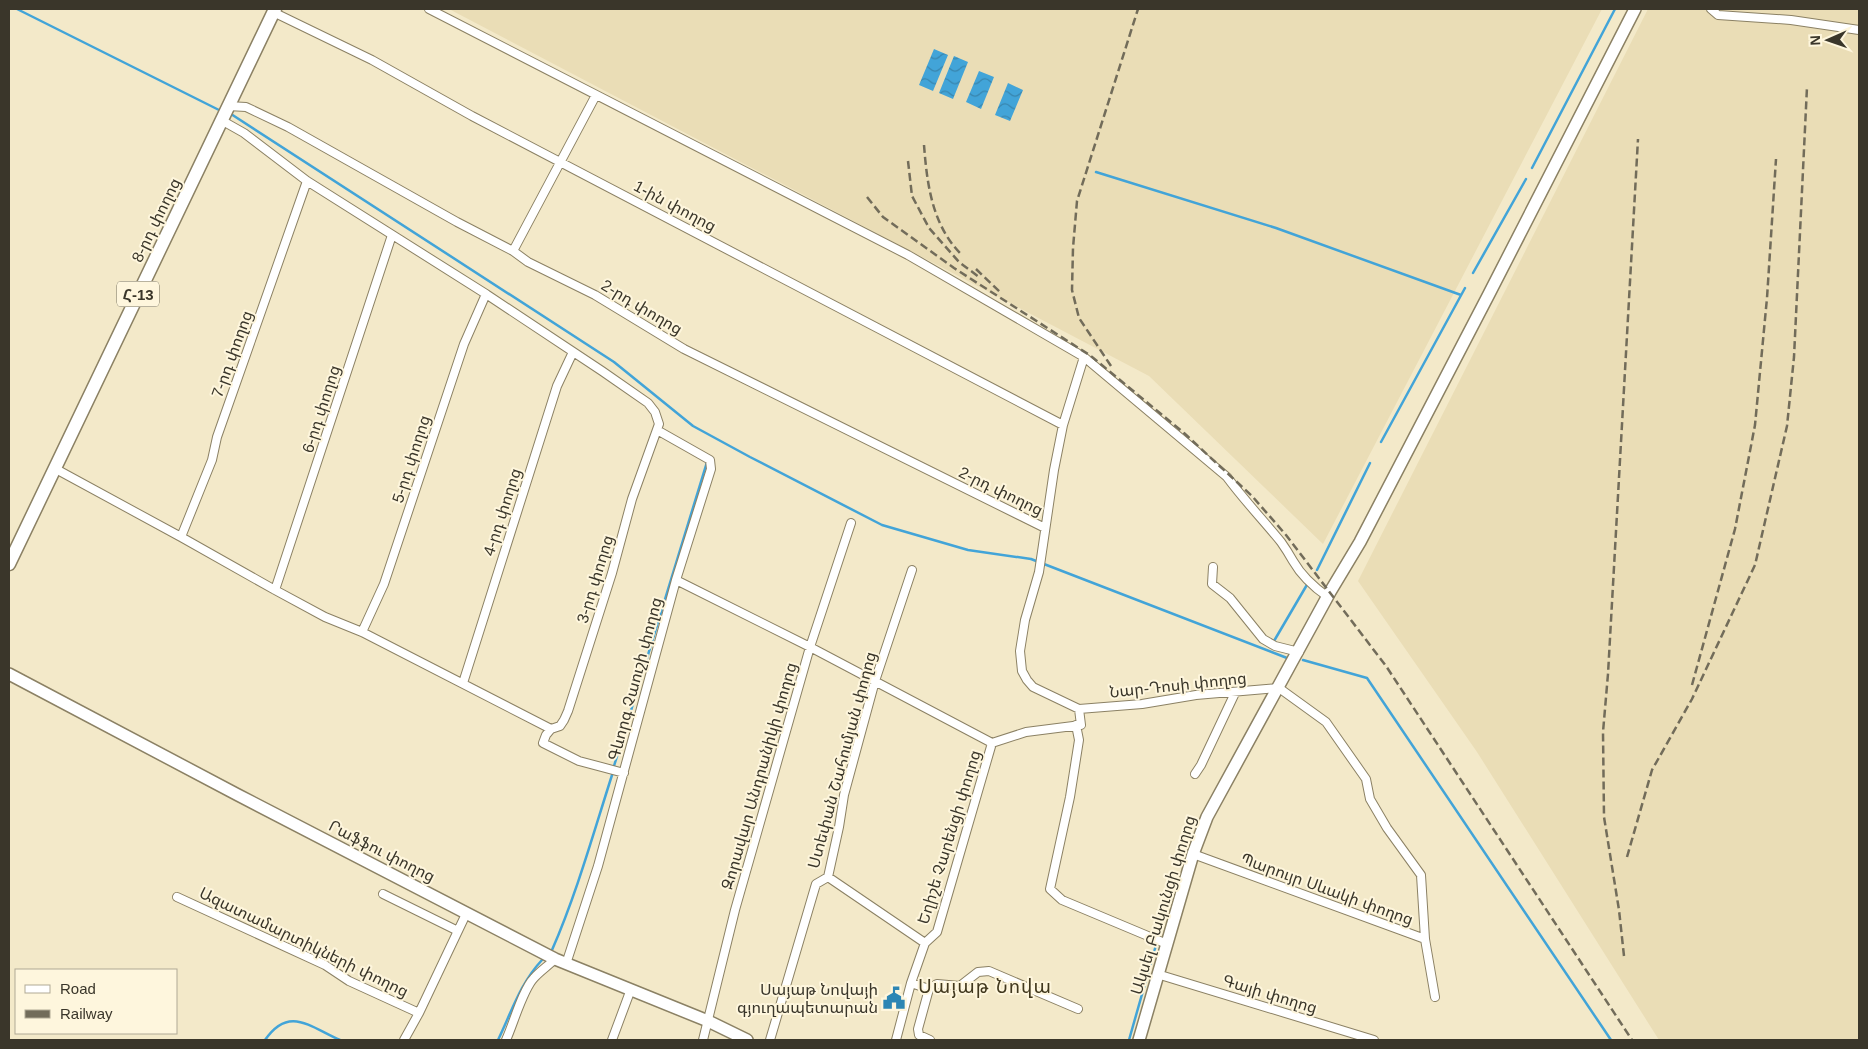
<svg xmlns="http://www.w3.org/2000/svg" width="1868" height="1049" font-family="Arial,'Noto Sans Armenian',sans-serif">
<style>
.built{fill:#eaddb6}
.water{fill:url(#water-waves)}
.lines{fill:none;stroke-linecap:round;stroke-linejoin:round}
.stream{stroke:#42a4d8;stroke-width:2.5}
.street-casing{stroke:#8b8164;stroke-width:10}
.secondary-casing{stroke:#8b8164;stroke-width:14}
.primary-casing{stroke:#8b8164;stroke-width:15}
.street{stroke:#fff;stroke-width:8}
.secondary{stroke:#fff;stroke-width:11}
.primary{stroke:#fff;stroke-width:12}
.rail{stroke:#726c5a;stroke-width:2.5;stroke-dasharray:8 4;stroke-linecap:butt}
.labels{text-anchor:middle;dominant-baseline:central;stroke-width:4;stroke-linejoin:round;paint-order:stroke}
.shield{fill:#fef6dd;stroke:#757060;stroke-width:1}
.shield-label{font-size:15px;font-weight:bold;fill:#3a362a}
.street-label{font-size:16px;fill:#3a362a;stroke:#fef6dd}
.poi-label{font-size:16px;fill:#3a362a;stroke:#fef6dd;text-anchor:end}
.quarter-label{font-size:19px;letter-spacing:1px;fill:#41381e;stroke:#fef6dd}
</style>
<defs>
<pattern id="water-waves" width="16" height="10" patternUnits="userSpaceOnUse" patternTransform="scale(1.25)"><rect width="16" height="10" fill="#42a4d8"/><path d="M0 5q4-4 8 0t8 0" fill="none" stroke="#3886af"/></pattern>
</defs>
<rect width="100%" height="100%" fill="#f3e9c9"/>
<path class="built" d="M449,9H1602L1323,544L1149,376Z
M1648,9H1859V1040H1659L1477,752L1358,581Z"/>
<path class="water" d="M934,49L948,55L933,91L919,85Z
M954,56L968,62L953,99L939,93Z
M979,71L994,77L981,109L966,102Z
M1008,83L1023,90L1010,121L995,115Z"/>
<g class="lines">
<path class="stream" d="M17,9L219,110
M231,114L614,362L693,426L750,457L882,525L968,550L1031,559L1287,658
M1532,168L1615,9
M1096,172L1276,228L1461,295
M1473,273L1526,179
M1381,442L1465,288
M1317,570L1370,463
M1274,641L1308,583
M1303,660L1367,678L1611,1040
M614,766L707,462
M552,950C577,893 594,831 613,772
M265,1040C289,1005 310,1027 340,1040
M498,1040C511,1013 521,982 542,960
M1129,1040L1156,945"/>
<defs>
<path id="street" d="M429,9L908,255L1084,357L1227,477C1244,500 1263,520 1281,542C1286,549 1289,554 1293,561C1301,575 1315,588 1328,597
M1711,9L1718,15L1791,20L1859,30
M273,12L372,60L472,116L1063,425
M228,106L246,107L288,127L457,222L513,251L528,262L595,295L684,349L1045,528
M221,120L244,133L307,181L486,294L602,371L648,403L655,412L659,424L632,499L612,573L568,711L564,720L560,726L551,729L546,735L543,743L579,761L624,773
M513,251L596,95
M1084,357L1063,425L1054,470L1039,572L1025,620L1020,651L1022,671L1027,680L1033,687L1079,709L1142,704L1196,695L1279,688L1326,722L1366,779L1370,799L1387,828L1421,875L1425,939
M54,468L181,537L275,590L325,617L362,632L551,729
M181,537L212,460L217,437L307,181
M1213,567L1212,584L1230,598L1263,639L1275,646L1299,652
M676,580L810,647L992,743
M275,590L392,235
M362,632L384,584L464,344L486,294
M463,683L557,386L573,352
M1076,725L1079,740L1070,797L1050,889L1062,900L1167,944
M992,743L1026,732L1081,725L1079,709
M1195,774L1201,765L1235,693
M1193,854L1425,939L1435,997
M828,877L925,943
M383,894L458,931
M177,897L325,965L349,981L419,1013
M566,964L598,866L676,580L711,469L710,460L657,430
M1157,974L1374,1040
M911,983L929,989L937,984L960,986L978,972L989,971L1078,1009
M929,989L918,1029L919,1035L930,1040
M404,1040L419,1013L466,914
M506,1040C513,1025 523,989 534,978C540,971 548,966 555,959
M612,1040L631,989
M703,1040L735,910L810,647L851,523
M770,1040L816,884L828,877L839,827L844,795L875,681L912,570
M896,1040L911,983L925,943L937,932L992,743"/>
<path id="secondary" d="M9,674L238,795L555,959L708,1021L747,1040
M1139,1040L1193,854L1207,817L1330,592L1360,542L1489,294L1635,9"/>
<path id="primary" d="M9,564L275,9"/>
</defs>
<use href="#street" class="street-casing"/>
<use href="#secondary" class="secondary-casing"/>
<use href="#primary" class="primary-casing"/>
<use href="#street" class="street"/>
<use href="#secondary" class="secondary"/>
<use href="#primary" class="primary"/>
<path class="rail" d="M924,145C927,184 932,224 960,253
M908,161L912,196L929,228L959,262L979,277
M867,197L883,217L954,268L1091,356L1184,433L1252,496L1286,535L1386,666L1632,1040
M976,269L1001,293
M1111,366L1079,318L1072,290L1073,248L1077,201L1138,9
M1692,685L1735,529L1755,425L1767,298L1776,159
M1627,857L1652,770L1692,699L1755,565L1787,426L1794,357L1807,87
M1624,956L1619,910L1604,817L1603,732L1608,674L1638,139"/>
</g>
<defs>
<symbol id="civic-bare" viewBox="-9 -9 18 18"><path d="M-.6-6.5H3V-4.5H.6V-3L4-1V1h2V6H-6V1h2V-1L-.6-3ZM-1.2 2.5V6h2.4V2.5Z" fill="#2d86b4" stroke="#fef6dd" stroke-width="2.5" paint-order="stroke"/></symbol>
</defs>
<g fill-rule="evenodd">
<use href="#civic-bare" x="878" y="982" width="32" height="32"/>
</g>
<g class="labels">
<rect class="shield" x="117" y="281.5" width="42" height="25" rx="4"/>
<g class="shield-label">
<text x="138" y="294">Հ-13</text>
</g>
<g class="street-label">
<text transform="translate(675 206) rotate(28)">1-ին փողոց</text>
<text transform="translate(156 220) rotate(-64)">8-րդ փողոց</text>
<text transform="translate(642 307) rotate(31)">2-րդ փողոց</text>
<text transform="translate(232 354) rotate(-70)">7-րդ փողոց</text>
<text transform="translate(321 409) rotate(-72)">6-րդ փողոց</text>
<text transform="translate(411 459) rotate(-72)">5-րդ փողոց</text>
<text transform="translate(1001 491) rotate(26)">2-րդ փողոց</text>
<text transform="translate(502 512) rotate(-72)">4-րդ փողոց</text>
<text transform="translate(595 579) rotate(-73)">3-րդ փողոց</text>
<text transform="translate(635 679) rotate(-75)">Գևորգ Չաուշի փողոց</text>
<text transform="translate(1178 685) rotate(-6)">Նար-Դոսի փողոց</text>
<text transform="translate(842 760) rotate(-75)">Ստեփան Շահումյան փողոց</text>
<text transform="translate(759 776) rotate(-74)">Զորավար Անդրանիկի փողոց</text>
<text transform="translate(949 837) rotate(-73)">Եղիշե Չարենցի փողոց</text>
<text transform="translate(382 851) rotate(27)">Րաֆֆու փողոց</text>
<text transform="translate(1327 889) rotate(20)">Պարույր Սևակի փողոց</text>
<text transform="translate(1163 905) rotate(-73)">Ակսել Բակունցի փողոց</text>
<text transform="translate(304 942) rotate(26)">Ազատամարտիկների փողոց</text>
<text transform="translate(1270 994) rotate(17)">Գայի փողոց</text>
</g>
<g class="poi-label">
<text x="878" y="989">Սայաթ Նովայի<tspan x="878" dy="18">գյուղապետարան</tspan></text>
</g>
<g class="quarter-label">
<text x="985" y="986">Սայաթ Նովա</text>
</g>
</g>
<rect width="1868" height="1049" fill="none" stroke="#3a362a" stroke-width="20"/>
<rect x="15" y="969" width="162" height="65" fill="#fef6dd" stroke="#b0a995"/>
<rect x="25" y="985" width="25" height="8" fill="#ffffff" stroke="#b0a995"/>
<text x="60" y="994" font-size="15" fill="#3a362a">Road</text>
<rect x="25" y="1010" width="25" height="8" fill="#726c5a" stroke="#b0a995"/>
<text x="60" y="1019" font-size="15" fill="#3a362a">Railway</text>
<g transform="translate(1828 40) rotate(268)" stroke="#fef6dd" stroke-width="4" paint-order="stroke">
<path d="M0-4L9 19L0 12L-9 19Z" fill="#3a362a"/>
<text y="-8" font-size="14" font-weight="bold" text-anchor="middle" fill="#3a362a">N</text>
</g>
</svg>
